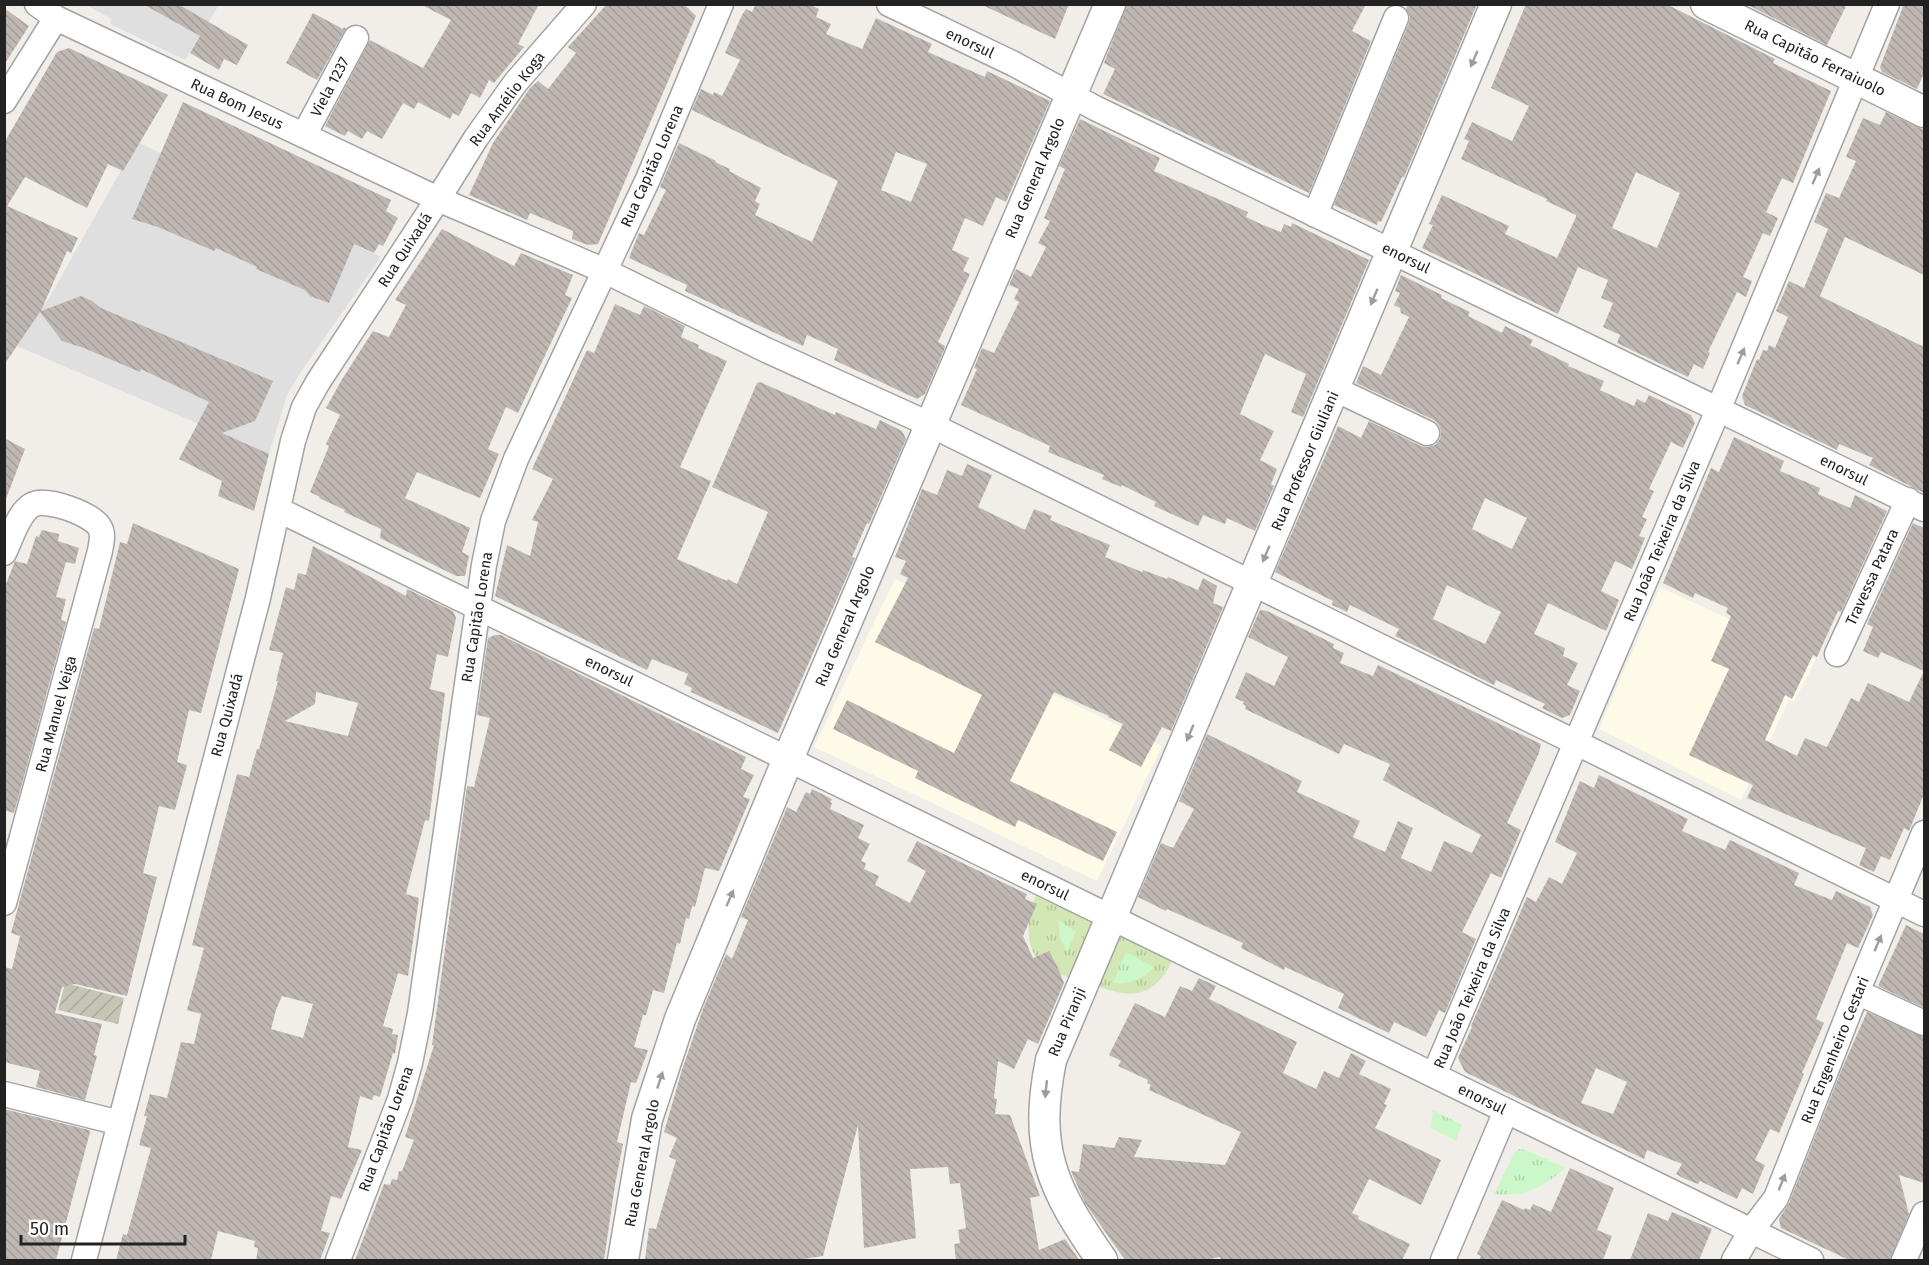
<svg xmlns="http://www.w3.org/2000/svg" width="1929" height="1265" font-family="'Fira Sans',sans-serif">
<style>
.residential{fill:#e0dfdf}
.education{fill:#fdfbe7}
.construction{fill:url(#construction-furrows)}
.grass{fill:url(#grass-tufts)}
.park{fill:url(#park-tufts)}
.parking{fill:#dedede}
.building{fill:url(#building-back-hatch);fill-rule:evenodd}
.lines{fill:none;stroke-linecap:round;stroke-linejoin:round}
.minor-casing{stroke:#a3a3a3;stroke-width:27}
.tertiary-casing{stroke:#a3a3a3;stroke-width:33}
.minor{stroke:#fff;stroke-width:24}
.tertiary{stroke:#fff;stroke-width:30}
.oneway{fill:#9c9c9c}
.labels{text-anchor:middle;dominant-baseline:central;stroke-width:6;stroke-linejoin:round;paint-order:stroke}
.street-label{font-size:15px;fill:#222;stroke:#fff}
</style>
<defs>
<pattern id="construction-furrows" width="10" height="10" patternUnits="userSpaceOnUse" patternTransform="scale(1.5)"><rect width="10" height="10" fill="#c6c4b5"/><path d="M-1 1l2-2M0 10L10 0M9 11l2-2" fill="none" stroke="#aaa89b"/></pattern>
<pattern id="grass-tufts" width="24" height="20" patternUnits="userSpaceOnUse" patternTransform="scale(1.5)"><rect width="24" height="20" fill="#d2e7b4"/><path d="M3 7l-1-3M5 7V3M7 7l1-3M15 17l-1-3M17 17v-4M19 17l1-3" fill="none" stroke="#b4c69a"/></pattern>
<pattern id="park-tufts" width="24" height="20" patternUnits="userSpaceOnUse" patternTransform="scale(1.5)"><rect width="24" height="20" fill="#ccf7cb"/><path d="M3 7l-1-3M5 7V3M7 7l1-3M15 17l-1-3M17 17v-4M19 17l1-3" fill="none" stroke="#afd3ae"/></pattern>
<pattern id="building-back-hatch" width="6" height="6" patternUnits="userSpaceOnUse" patternTransform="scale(1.5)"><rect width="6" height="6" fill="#bfb7b2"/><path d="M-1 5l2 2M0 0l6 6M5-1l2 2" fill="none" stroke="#a49d99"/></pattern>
</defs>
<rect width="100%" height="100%" fill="#f1eeea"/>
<path class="residential" d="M86,5H219L185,60L110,24L112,19Z
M137,142L381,257L300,373L287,395L269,454L17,346L49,298Z"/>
<path class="education" d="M895,579L1015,636L999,669L1162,746L1097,881L814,747Z
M1660,587L1816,659L1794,702L1789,700L1741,800L1599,729Z"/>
<path class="construction" d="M65,983L124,998L118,1024L58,1010Z"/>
<path class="grass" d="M1039,888L1100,917L1074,979C1065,976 1056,973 1048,968C1019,949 1028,914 1039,888Z
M1119,925L1176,953C1158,995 1135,1003 1094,984Z"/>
<path class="park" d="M1058,920L1076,931L1067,952L1060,938Z
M1126,952L1154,967C1143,979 1129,985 1113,983Z
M1433,1110L1462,1125L1456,1141L1431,1128Z
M1519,1149L1526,1150L1566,1168C1541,1188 1526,1197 1494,1194L1514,1153Z"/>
<path class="parking" d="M86,5H112L106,15Z"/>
<path class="building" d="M143,4H178L248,45L237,65L224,59L219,70L190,53L200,36Z
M420,4H539L518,44L524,47L494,83L489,80L480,98L471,93L459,116L453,113L450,119L418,102L414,109L403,103L382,139L367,131L362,139L348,131L345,136L325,126L370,40L423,68L451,20Z
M607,4H684L696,16L598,244L588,245L572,239L573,231L530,213L527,220L469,195L493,143L530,88L538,81L548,89L576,53L568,47Z
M756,4H809L819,9L816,17L831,24L826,34L862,49L876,18L932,44L928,52L985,77L987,71L1050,101L1006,202L996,197L983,226L965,218L952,250L969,258L963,271L970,274L938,342L945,346L944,350L925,394L917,399L834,360L838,349L807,335L803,346L685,291L687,285L629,258L639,233L644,235L666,190L660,187L679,143L716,161L715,162L730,169L729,171L761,188L755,201L760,204L755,215L812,242L838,181L692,110L701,89L713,95L714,92L722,96L740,60L725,53L742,15L746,9L752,12ZM896,152L927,164L911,202L881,190Z
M980,4H1069L1055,39Z
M1127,4H1366L1352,31L1371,41L1309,193L1103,94L1115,69L1104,63Z
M1408,4H1477L1404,177H1402L1381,222L1378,221L1377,225L1334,205L1409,23L1410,16L1406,9Z
M1526,4H1666L1775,59L1773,63L1831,91L1793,183L1782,178L1766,212L1778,218L1770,236L1763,233L1743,277L1752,281L1746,297L1737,292L1708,352L1710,353L1703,369L1694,364L1688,377L1617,343L1620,335L1603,327L1613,303L1601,298L1608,280L1578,267L1558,314L1422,248L1433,225L1429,224L1442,195L1509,226L1505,234L1557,258L1576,217V215L1546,201L1547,199L1461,159L1469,141L1464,139L1472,122L1512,141L1529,106L1491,88ZM1636,172L1680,193L1657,248L1612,228Z
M1746,4H1847L1827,45Z
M1904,4H1924V73L1917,89L1882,72L1880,67Z
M4,8L29,26L4,65Z
M313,13L343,29L344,27L346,28L317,80L286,63Z
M69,48L168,95L123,171L108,164L87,208L25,177L7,206L78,238L71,253L67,251L41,311L81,296L92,301L101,308L273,381L255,421L222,433L269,454L254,511L218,496L222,481L179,459L209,402L141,369L140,372L84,348L62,341L40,312L4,365V143L57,52Z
M183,102L391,200L386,211L398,218L383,246L379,244L374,253L354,244L329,303L310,296L305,290L256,269L257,267L216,248L214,251L158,227L132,219Z
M1886,112L1924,130V275L1845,237L1820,296L1924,347V493L1869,465L1873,458L1839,444L1837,450L1745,405L1742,396L1757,359L1759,360L1763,350L1767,351L1769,345L1775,348L1788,317L1776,311L1789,281L1804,288L1828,229L1814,222L1826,193L1839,198L1856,161L1846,157L1863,118L1880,125Z
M1080,119L1160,158L1154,171L1248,212L1246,217L1263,225L1281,232L1284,224L1291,227L1292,223L1369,260L1303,417L1291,412L1306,374L1265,354L1246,399L1240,414L1274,431L1260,460L1277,469L1271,484L1274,486L1255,531L1227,518L1225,524L1203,515L1198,526L1154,506L1156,502L1122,485L1121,487L1102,479L1104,475L1048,452L1050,446L961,405L977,369L974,368L982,348L994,353L1019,302L1014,299L1019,289L1009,285L1016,269L1031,277L1046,247L1038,243L1050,221L1044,218L1065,169L1059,166Z
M442,229L514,266L521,253L573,275L565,295L572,298L518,413L506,407L488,449L499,454L480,498L417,472L405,498L470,528L462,552L469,556L465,576H456L380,538L381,529L344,512L345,510L319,498L320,497L310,492L329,446L326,444L340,415L326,408L341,381L373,331L389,337L406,305L395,300Z
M1401,275L1442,295L1441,298L1470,312L1468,316L1502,333L1505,326L1533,340L1530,345L1569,364L1568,366L1604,381L1600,390L1634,406L1637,399L1645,403L1649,395L1691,415L1695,423L1683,448L1671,442L1649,489L1654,491L1642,517L1647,519L1639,536L1645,538L1632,569L1615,561L1601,591L1619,600L1606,631L1548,603L1534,634L1565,648L1563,656L1578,663L1567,685L1580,691L1570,715L1562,718L1542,708L1545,704L1496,680L1494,685L1395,636L1399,629L1350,605L1347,612L1332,605L1333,601L1275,572L1338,426L1361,438L1369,421L1421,446L1428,447L1435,445L1440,439L1441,432L1439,425L1434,420L1356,383L1363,366L1381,375L1409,317L1401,313L1400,308L1394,305L1400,293L1395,291ZM1485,498L1527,518L1512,549L1472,529ZM1447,585L1501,612L1485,644L1433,619Z
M615,304L640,315L644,306L685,326L681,337L699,345L698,348L727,361L680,467L711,481L677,559L727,581L728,579L737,584L768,512L712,487L757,383L760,382L835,415L836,412L876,429L880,420L902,431L906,439L869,524L867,523L852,557L855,558L851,567L778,733L691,692L692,688L684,684L688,674L652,659L647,670L495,596L507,545L530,556L538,522L532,520L553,479L532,469L587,350L594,353Z
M1734,437L1784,461L1780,471L1820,488L1818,494L1850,508L1855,495L1887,511L1841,612L1838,611L1817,657L1813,655L1792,699L1785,695L1765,740L1797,756L1805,738L1827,747L1851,698L1859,702L1868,683L1909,702L1924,671L1881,652L1878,658L1863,651L1873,627L1867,624L1913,523L1924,528V794L1909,831L1904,828L1890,860L1881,856L1874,872L1859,865L1866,848L1747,798L1753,785L1689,755L1729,669L1711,661L1731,616L1726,613L1728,608L1695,593L1693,598L1663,583L1711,468L1719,472Z
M4,438L25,449L6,499H4Z
M967,464L992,475L978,507L1025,530L1034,509L1052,516L1050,520L1110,545L1105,557L1142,572L1143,570L1167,579L1168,577L1198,590L1203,578L1217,586L1213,603L1223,607L1171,731L1162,727L1141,767L1109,750L1123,724L1108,717L1109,716L1054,692L1010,781L1117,832L1103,861L1018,820L1015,827L915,778L918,771L833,729L847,700L954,753L982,695L875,642L908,578L900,574L906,561L895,557L922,489L937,495L947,470L962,476Z
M133,523L239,569L201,713L189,710L177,762L187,765L175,810L159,806L143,873L157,877L127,996L75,984L62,987L55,1013L102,1024L94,1055L97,1056L85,1100L36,1087L40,1071L4,1062V967L12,969L20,936L11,933L94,628L99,629L120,542L127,544Z
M42,530L59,534L58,541L79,548L75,564L66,562L56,597L66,599L61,620L66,622L14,813L4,810V589L15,561L27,564L36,536L39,537Z
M313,546L406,596L407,589L453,611L456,618L448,657L437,654L430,689L445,693L429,821L425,820L406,894L419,898L408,976L398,973L383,1026L393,1029L392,1034L398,1035L395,1054L393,1053L380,1097L374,1095L372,1100L360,1096L348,1147L362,1150L341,1199L331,1196L321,1231L330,1233L320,1260H256L258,1248L254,1247L255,1241L218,1231L211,1260H116L123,1234L127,1235L151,1148L139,1145L147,1116H144L150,1094L167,1098L181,1042L194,1044L201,1014L187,1010L204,948L192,945L237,774L249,777L257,749H259L278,681H276L283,653L269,650L286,587L294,590L298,573L306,575ZM316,692L358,703L348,736L285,721L315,704ZM282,996L313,1004L303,1038L271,1029L276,1010Z
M1260,610L1267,611L1334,644L1333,648L1344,653L1340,663L1373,676L1378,665L1541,744L1539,753L1507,823L1521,830L1501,878L1491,873L1462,932L1476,939L1445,1013L1439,1010L1426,1037L1394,1022L1389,1033L1372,1025L1338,1008L1344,994L1285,967L1284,970L1241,948L1243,943L1167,909L1166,911L1138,897L1161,843L1173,848L1194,809L1179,801L1207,734L1302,781L1297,792L1360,821L1353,837L1385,852L1398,821L1413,828L1401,858L1431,872L1444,841L1472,853L1481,835L1383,780L1390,764L1344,744L1339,754L1245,709L1246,706L1243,704L1244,702L1235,698L1246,672L1274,686L1288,657L1248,637Z
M495,635H501L746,757L741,769L754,775L743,797L750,799L719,871L705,868L695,907L692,906L689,919L686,918L680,944L677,943L664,993L653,990L646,1015H643L634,1047L648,1050L636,1083L631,1082L617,1142L623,1144L615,1185L604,1260H355L384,1184L390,1185L392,1179L397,1180L399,1171H402L414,1140L405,1137L434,1045H432L467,786L474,787L490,718L477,715L488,638Z
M1599,775L1688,819L1682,831L1725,850L1730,840L1799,873L1794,885L1832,900L1836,891L1870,907L1873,915L1858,948L1847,943L1816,1019L1824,1023L1802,1073L1804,1074L1779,1133L1770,1129L1755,1160L1765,1165L1753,1194L1742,1188L1737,1199L1700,1181L1698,1184L1685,1179L1676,1174L1682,1164L1647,1150L1644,1159L1465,1072L1458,1058L1472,1027L1471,1026L1527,897L1536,902L1549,877L1562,884L1577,853L1555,842L1580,781L1594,788ZM1596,1068L1627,1082L1613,1114L1581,1103Z
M812,789L832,799L830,802L832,803L830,809L864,825L858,838L870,844L861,861L866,863L864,869L879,876L875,885L910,903L926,871L907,861L917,841L1027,894L1025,899L1037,904L1023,936L1033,958L1049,951L1058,968L1064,983L1038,1044L1028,1039L1014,1069L998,1061L994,1098L997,1099L995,1114L1010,1115L1040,1196L1030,1198L1039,1250L1065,1239L1079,1260H956L954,1244L960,1243L958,1230L966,1228L960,1183L950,1184L948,1167L910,1169L916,1238L864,1248L858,1125L823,1256L797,1260H645L649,1228L656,1229L676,1160L669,1157L677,1138L664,1132L682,1070L703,1009L726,954L732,959L748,920L741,917L786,810L787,807L796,812L806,792L810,794Z
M1906,925L1924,934V1008L1878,986Z
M1199,978L1216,986L1209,999L1297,1042L1283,1073L1316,1089L1324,1071L1339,1078L1351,1053L1366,1061L1359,1074L1391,1089L1384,1104L1387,1105L1375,1128L1441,1160L1421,1205L1369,1179L1352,1213L1359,1216L1358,1219L1410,1244L1402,1260H1221L1220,1257L1204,1260H1125L1104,1230L1085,1203L1071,1171L1079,1172L1083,1144L1114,1148L1119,1137L1142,1140L1134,1157L1225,1165L1241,1132L1149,1090L1151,1085L1147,1083L1148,1080L1118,1066L1121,1061L1109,1055L1135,1003L1165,1017L1180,986L1192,991Z
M1867,1012L1924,1037V1183L1899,1175L1909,1214L1890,1260H1849L1781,1228L1779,1219L1789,1203L1841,1071Z
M4,1109L89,1130L90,1132L56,1260H4Z
M1570,1168L1614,1188L1597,1230L1612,1236L1603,1260H1479L1481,1256L1477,1254L1502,1200L1524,1210L1525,1208L1530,1210L1533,1204L1551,1212Z
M1672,1212L1712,1229L1699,1260H1630L1648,1213L1668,1221Z"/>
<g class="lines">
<defs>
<path id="minor" d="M37,4L56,18L438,199L605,271L766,350L931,425L1924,914
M889,4L1014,64L1095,108L1924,509
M4,101L56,18
M304,135L356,38
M1315,215L1396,18
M1335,389L1427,433
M279,510L1811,1260
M4,553C11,539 18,513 32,505C46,497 93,514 100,528C104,535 101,544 100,551L4,903
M1837,654L1908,500
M1857,992L1924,1023
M1434,1075L1718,410L1887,4
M4,1094L120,1123
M84,1260L258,598L293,441L304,407L318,382L438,199L476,138L516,82L584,4
M338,1260L400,1099L410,1063L420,1013L484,565L493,521L516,459L648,179L721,4
M1443,1260L1506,1111
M1734,1260L1751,1231L1776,1198L1857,992L1924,833
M1904,1260L1924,1214"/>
<path id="tertiary" d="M1706,4L1924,112
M623,1260L647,1119L680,1019L788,759L1110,4
M1102,1260C1052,1188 1033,1150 1051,1060L1496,4"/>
</defs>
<use href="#minor" class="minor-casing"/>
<use href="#tertiary" class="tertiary-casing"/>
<use href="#minor" class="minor"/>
<use href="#tertiary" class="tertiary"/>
</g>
<defs><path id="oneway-solid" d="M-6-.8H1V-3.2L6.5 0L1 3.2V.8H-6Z" transform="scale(1.5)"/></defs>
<g class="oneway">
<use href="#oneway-solid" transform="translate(1474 59) rotate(113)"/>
<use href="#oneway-solid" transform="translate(1816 176) rotate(-67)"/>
<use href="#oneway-solid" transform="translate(1374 297) rotate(113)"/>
<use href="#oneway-solid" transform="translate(1741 356) rotate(-67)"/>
<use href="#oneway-solid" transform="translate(1266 554) rotate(113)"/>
<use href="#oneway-solid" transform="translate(1190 733) rotate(113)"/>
<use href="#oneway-solid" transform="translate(730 898) rotate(-67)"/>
<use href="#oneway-solid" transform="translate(1878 943) rotate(-67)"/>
<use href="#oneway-solid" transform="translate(660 1080) rotate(-72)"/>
<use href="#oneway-solid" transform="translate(1046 1089) rotate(96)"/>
<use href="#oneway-solid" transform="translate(1782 1182) rotate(-68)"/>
</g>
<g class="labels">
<g class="street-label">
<text transform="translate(970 43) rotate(25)">enorsul</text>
<text transform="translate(1815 58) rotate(26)">Rua Capitão Ferraiuolo</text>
<text transform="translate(330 87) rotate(-62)">Viela 1237</text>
<text transform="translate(507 99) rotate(-53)">Rua Amélio Koga</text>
<text transform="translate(237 104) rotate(25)">Rua Bom Jesus</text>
<text transform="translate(652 166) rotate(-66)">Rua Capitão Lorena</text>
<text transform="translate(1035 178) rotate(-67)">Rua General Argolo</text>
<text transform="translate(405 250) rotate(-57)">Rua Quixadá</text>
<text transform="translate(1406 258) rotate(26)">enorsul</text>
<text transform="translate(1305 461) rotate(-67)">Rua Professor Giuliani</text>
<text transform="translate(1844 470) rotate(26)">enorsul</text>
<text transform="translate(1662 541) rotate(-67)">Rua João Teixeira da Silva</text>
<text transform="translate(1872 577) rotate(-65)">Travessa Patara</text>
<text transform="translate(477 617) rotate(-81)">Rua Capitão Lorena</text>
<text transform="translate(845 626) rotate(-67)">Rua General Argolo</text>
<text transform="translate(609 671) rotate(26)">enorsul</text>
<text transform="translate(56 714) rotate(-75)">Rua Manuel Veiga</text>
<text transform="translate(227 715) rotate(-75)">Rua Quixadá</text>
<text transform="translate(1045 885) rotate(26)">enorsul</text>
<text transform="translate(1472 988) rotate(-67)">Rua João Teixeira da Silva</text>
<text transform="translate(1067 1022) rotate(-67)">Rua Piranji</text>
<text transform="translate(1835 1050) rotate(-68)">Rua Engenheiro Cestari</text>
<text transform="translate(1482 1099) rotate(26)">enorsul</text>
<text transform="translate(386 1129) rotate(-70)">Rua Capitão Lorena</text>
<text transform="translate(642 1163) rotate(-79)">Rua General Argolo</text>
</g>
</g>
<rect width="1929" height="1265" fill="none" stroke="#222222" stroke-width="12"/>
<path d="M21 1235v9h164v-9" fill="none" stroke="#222222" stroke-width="3"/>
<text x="30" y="1235" font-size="18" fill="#222222" stroke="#ffffff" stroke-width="4.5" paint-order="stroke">50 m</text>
</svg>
